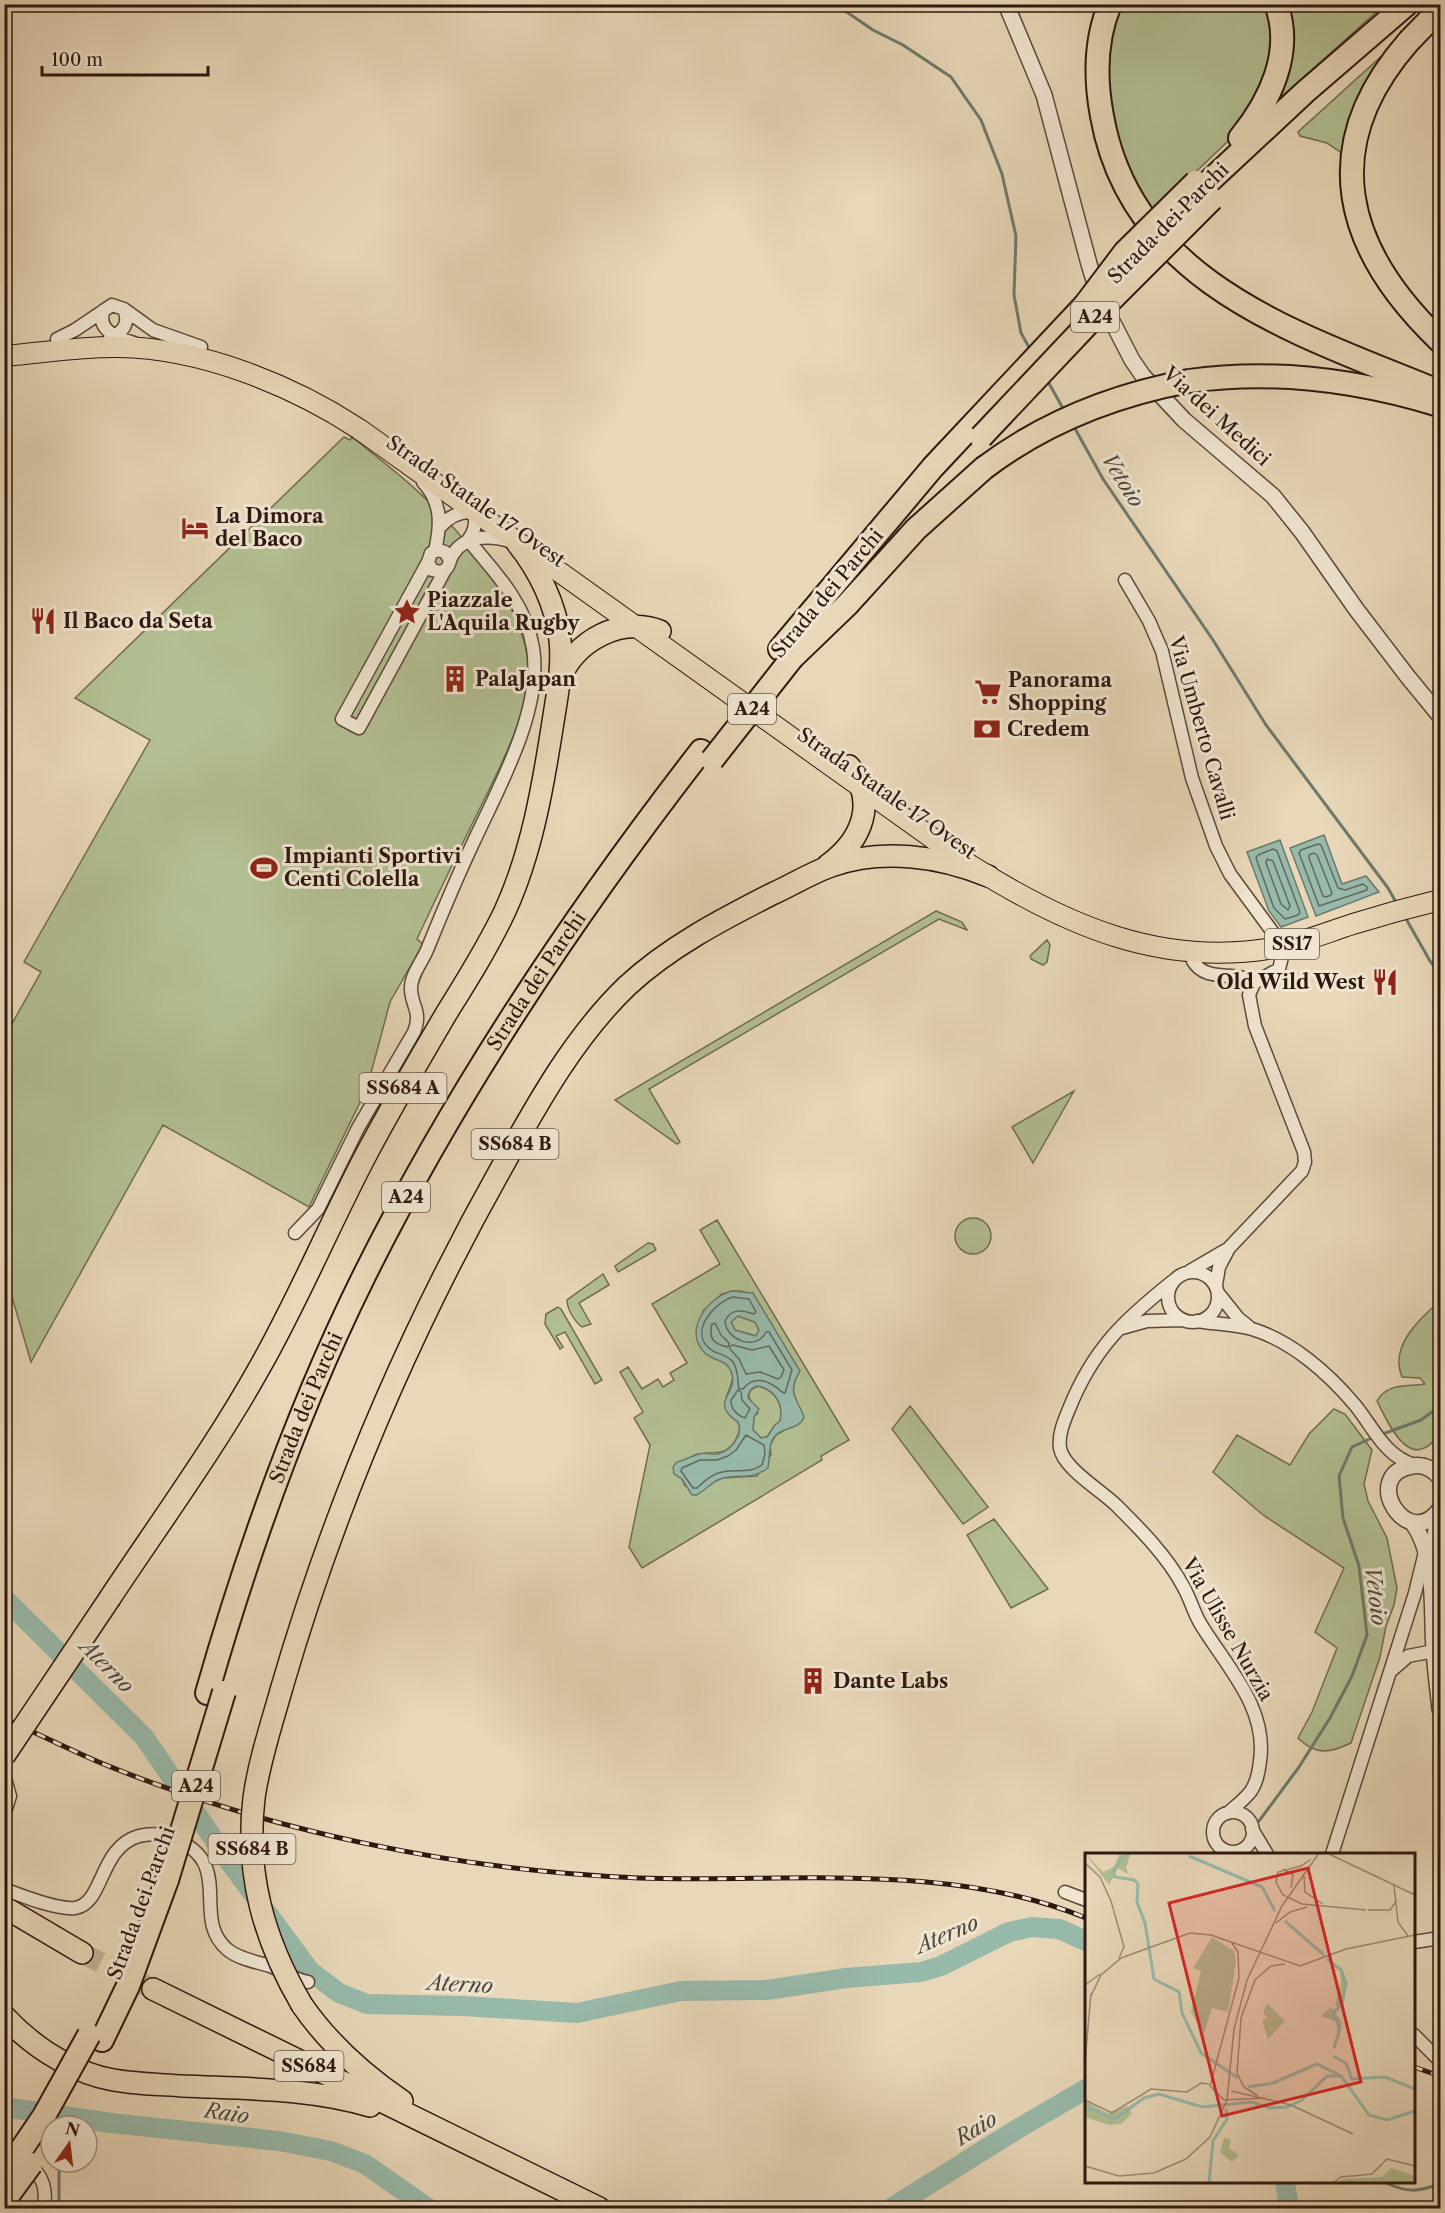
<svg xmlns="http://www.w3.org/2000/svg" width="1445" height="2213" font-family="'Libre Caslon Text',serif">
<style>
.green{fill:#b2bf92;stroke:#706c51;stroke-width:1.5;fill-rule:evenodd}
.water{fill:#98baab;stroke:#6d796d;stroke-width:1.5;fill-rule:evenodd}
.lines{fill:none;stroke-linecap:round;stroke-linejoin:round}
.shore{stroke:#62695e;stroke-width:1.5}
.stream{stroke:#6d796d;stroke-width:3}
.river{stroke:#98baab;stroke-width:20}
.trunk-tunnel{stroke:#c3b196;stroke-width:21;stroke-dasharray:21 10;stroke-linecap:butt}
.minor-casing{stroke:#5c483a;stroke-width:15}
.tertiary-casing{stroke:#5c483a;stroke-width:18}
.primary-casing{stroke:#2d1810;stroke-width:22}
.trunk-casing{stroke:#2d1810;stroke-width:24}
.motorway-casing{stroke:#2d1810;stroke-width:26}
.minor{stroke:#f0e5d1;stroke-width:12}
.tertiary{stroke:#f0e5d1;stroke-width:15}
.primary{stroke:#e8d7b8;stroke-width:20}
.trunk{stroke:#e8d7b8;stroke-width:21}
.motorway{stroke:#e8d7b8;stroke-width:22}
.rail-casing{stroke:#2d1810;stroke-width:5}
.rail{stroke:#f0e5d1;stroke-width:3;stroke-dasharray:9;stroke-linecap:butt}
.trunk-bridge-casing{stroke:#2d1810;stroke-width:24;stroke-linecap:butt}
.motorway-bridge-casing{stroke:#2d1810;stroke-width:26;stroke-linecap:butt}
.trunk-bridge{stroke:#e8d7b8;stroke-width:21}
.motorway-bridge{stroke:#e8d7b8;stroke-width:22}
.labels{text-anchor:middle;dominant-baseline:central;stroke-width:6;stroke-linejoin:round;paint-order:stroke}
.shield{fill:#f0e5d1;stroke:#68564a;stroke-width:1.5}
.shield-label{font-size:18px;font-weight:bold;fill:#2d1810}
.street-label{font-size:20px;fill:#2d1810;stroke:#f0e5d1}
.poi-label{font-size:20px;font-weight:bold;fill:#2d1810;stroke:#f0e5d1;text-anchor:start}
.water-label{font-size:21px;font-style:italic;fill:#4d493e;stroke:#f0e5d1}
.inset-river{fill:none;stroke:#98baab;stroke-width:3}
.inset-road{fill:none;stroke:#9d8b75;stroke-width:1.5}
.view{fill:#d62828;fill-opacity:0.15;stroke:#d62828;stroke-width:3}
.inset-edge{fill:none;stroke:#2d1810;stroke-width:3}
</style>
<rect width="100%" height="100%" fill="#e8d7b8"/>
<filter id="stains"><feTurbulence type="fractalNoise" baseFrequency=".00333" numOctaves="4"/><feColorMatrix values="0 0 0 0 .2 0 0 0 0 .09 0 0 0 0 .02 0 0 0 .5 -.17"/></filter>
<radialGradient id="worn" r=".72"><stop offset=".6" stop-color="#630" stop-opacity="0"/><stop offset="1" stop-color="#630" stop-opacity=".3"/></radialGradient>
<path class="green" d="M1115,5H1269L1273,16L1272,67L1249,114L1227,142L1152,214L1117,152L1102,50Z
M1282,5H1384L1267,110Z
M1386,52L1346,156L1327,143L1300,136L1298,132Z
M344,437L350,440L352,437C379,459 408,480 432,505C470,543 527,611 528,667C529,716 497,773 476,816C456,857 436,898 417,939L423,944L390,1002L367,1088L309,1207L163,1125L31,1362L5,1273V1036L41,972L24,962L150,740L75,698Z
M936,911L962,922L967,930L939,919L649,1089L680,1142L677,1144L615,1100Z
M1047,940L1050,945L1047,962L1043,965L1031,959L1030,956Z
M1074,1091L1033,1163L1012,1127Z
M955 1236a18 18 0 1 1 36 0a18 18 0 1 1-36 0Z
M717,1220L849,1440L821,1456L822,1460L642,1568L629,1547L650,1445L634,1418L643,1412L620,1372L628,1367L642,1389L658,1379L663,1387L674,1380L670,1373L687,1363L652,1304L720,1264L700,1230ZM732,1291H742L795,1380C791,1392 795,1399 801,1410L785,1430L776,1435L770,1445L771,1455L757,1476L722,1478L708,1485L685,1486L682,1479C683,1474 684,1466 688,1461C699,1444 723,1464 736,1439C739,1432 741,1429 738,1422C703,1400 755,1379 720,1359L703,1311L722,1294Z
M648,1243L653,1244L656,1250L618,1272L615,1266Z
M603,1274L609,1285L579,1303L591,1324L582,1327C575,1322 567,1309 567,1300Z
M1440,1301V1433C1411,1476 1389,1425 1377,1401C1387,1383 1406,1387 1425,1384L1420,1378L1402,1377C1389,1347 1419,1319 1440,1301Z
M558,1307L561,1309L602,1380L595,1384L565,1332L556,1336L563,1347L560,1349L545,1324L546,1314Z
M738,1316L755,1322L759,1330L756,1336L735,1330L731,1322Z
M758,1386C775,1390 784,1404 780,1422L775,1425L767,1437L761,1438L753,1430L754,1416L758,1413C752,1402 741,1392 758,1386Z
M910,1406L988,1507L963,1524L892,1429Z
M1334,1409L1345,1414L1372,1450L1364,1484L1368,1501L1387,1538L1397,1588L1394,1605L1386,1626L1380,1657L1351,1743C1330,1753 1316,1756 1298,1738L1312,1712L1337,1648L1315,1632L1344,1568L1263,1515L1213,1472L1237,1435L1290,1465L1309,1434Z
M994,1519L1048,1589L1011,1608L967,1535Z"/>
<path class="water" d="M1324,835L1342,884L1366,876L1379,892L1316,916L1290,848Z
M1280,840L1308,917L1281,927L1269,911L1247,852Z
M732,1291L753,1293L800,1371C787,1393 796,1396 804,1417C800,1429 784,1427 776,1435C768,1442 770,1458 768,1468C749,1482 738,1472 720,1479C710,1483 705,1491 696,1495H692L682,1479L674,1474L673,1467L677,1462C686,1460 691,1456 699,1454C705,1452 712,1455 718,1454C731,1451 744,1434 738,1422C708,1402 738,1395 732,1374C727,1358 713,1362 704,1352C683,1330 708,1297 732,1291ZM738,1316L755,1322L759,1330L756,1336L735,1330L731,1322ZM758,1386C775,1390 784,1404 780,1421L775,1425L767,1437L761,1438L753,1430L754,1417L759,1409L748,1398C748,1391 751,1388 758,1386Z"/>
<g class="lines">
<path class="shore" d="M1318,844L1321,845L1338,888L1345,890L1363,884L1367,887V890L1319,906L1299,853L1301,850Z
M1273,849L1277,851L1300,912L1298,915L1285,919L1274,908L1256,858L1258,855Z
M1314,853L1317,855L1332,893L1331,895L1326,897L1323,896L1309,858V855Z
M1267,859L1273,861L1290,906L1288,910L1281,904L1266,863Z
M733,1297L749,1299L756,1312L754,1314C742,1310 731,1308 725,1321C726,1340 756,1352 766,1332H769L792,1370L785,1393L782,1392C770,1381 754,1374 743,1389H739C737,1380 739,1371 733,1362C726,1353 716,1355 709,1348C689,1331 715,1302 733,1297Z
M715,1323L721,1335L729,1343L728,1347C714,1344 708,1339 712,1324Z
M733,1345L752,1350L769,1346L784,1370L781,1377L778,1379L760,1372L746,1374L739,1359L730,1349V1346Z
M738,1390L741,1392L742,1400L750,1409L745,1418C737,1415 731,1409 731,1400Z
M746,1435L764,1445L765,1454L762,1465C750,1474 736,1469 722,1472C712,1474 704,1481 697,1488H693L681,1471L682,1468L700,1460H717L728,1456L736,1450Z"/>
<path class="stream" d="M835,4L873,30L903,45L951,77L981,120L1002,174L1016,236L1014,295L1021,333L1030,349
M1046,378L1065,412
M1073,425L1103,479L1213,640L1266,725L1388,888L1397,904
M1405,917L1430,961L1440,974
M1380,1435L1421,1420L1440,1406
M1259,1821L1299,1767L1330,1718L1352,1676L1367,1635L1359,1566L1343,1518L1339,1476L1352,1447L1374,1437
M73,2126L82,2119
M1384,2182C1407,2193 1417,2192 1440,2184
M59,2208V2162"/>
<path class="river" d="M4,1598L144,1737L228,1860L310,1971L339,1993L367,2004L463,2006L577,2013L681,1991L767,1990L846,1978L921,1972L941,1966L1009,1932L1032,1927L1059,1929L1086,1941
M4,2107L111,2123L279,2141L331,2151L365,2164L428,2208
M1285,2182L1289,2208
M891,2208L1019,2128L1086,2089"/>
<path class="trunk-tunnel" d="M82,1953L153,1989"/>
<defs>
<path id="minor" d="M104,310C95,330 118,338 134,343
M110,338C123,332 130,324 124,309
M57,339L75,330L112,305L124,309L153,330L201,347
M423,482C442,503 441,524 435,551
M440,527C449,516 460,511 474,512
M450,560L445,552L439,550L431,553L428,562L432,570L441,572C451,568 448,562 453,554C465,535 490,535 509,541
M428,562L342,719L359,728L444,572
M1125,580L1149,621L1162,651L1192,778L1216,846L1230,874L1274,934L1282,957L1279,969L1254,983L1249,995L1255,1026L1304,1152L1305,1162L1302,1171L1229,1248L1219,1267L1216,1285
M1193,951V961C1207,984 1235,969 1254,983
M295,1233L318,1209L358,1128L414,1032C422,1012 412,1007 411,990C410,976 422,962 427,950C442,913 457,877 474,841C499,787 543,709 533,648C526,604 495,572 468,540C476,530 477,519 472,508
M1190,1271L1226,1250
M1168 1297a25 25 0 1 1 50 0a25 25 0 1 1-50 0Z
M1173,1281C1124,1320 1093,1349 1069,1409C1064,1421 1058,1435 1060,1448C1063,1468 1102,1491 1117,1506C1140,1529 1167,1556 1183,1586C1190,1598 1193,1611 1200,1623C1225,1665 1268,1707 1260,1761C1259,1771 1257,1782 1251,1791C1245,1799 1236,1806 1228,1813
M1218,1293L1238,1318L1249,1327
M1197,1321C1215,1324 1234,1324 1252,1329C1292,1341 1329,1374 1355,1405C1373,1427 1385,1457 1415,1465
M1122,1328L1147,1321L1183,1320
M1392,1670L1408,1656L1434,1651
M4,1775L10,1796L4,1815
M1213 1832a20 20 0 1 1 40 0a20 20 0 1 1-40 0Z
M1252,1829L1267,1854
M1332,1854L1415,1593L1425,1552
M4,1889C22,1896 57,1910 75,1908C104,1904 99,1847 139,1836C150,1833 163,1834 174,1839C237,1863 189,1918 228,1950C239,1959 257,1962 270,1966C283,1971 295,1980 308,1982
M1065,1892L1086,1900
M1414,1942L1440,1938
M1414,2035L1440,2061
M4,2152C33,2163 49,2176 44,2208"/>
<path id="tertiary" d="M1006,4L1044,95L1089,264L1099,296L1132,360L1143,376L1184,420L1273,496L1302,532L1356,609L1408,677L1440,716
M1440,1478C1433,1469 1424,1464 1412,1466C1359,1475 1408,1554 1440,1509
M1412,1522C1437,1556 1431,1608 1434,1649C1435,1669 1438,1689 1440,1709
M1432,1560L1438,1513"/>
<path id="primary" d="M4,356C43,353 81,346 119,347C201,348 292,385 359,429L970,865C1065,925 1163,969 1279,947C1304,942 1328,932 1353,924C1382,915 1411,907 1440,900"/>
<path id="trunk" d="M560,678C576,641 620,616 660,631
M828,865C862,840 878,802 849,766
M110,1598C161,1521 216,1446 261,1365C300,1296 330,1223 367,1153C392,1106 419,1060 446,1014C467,980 488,947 505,911C532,852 543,786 553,722C557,696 563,667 560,640C556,605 539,570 517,543
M282,1687C335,1505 409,1332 502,1167C537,1104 574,1037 627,986C669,947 721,920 772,894C792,885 811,873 831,866C881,848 940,856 988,876
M4,1907L82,1953
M153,1989L599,2208
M302,2005C329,2044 364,2075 402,2101
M4,2016C30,2044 64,2067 100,2077C127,2084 155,2084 183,2086C245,2089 310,2088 370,2106"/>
<g id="motorway">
<path d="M1110,4C1095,40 1095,79 1102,116C1132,286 1303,335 1440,392"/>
<path d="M1409,41C1315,148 1345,250 1440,341"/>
<path d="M1240,138C1270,101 1294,52 1276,4"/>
<path d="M1202,188L1305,92L1407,4"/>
<path d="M1189,381C1274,369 1357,380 1439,405"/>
<path d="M780,649L933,467L1085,305"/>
<path d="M792,658L847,605L916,529L984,468"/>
<path id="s1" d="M207,1693C248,1550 298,1409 364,1276C457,1089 573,916 701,751"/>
<path d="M102,2040L128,1986L167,1880"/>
</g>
</defs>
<use href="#minor" class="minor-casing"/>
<use href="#tertiary" class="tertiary-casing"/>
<use href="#primary" class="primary-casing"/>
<use href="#trunk" class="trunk-casing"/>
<use href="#motorway" class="motorway-casing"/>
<use href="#minor" class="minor"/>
<use href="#tertiary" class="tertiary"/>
<use href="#primary" class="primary"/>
<use href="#trunk" class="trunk"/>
<use href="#motorway" class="motorway"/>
<defs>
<path id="rail" d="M4,1719C37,1733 68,1749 101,1763C267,1831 460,1871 639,1878C786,1883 948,1861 1086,1918
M1414,2067L1440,2076"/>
</defs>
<use href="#rail" class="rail-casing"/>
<use href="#rail" class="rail"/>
<defs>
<path id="trunk-bridge" d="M282,1687C272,1723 259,1761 254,1798C245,1875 264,1940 302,2005
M4,1756L110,1598"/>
<path id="motorway-bridge" d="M1409,41L1440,9
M1085,305L1125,252L1196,182
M981,437L1100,311L1212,199
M984,468C1045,422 1114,395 1189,381
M712,760L792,658
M167,1880L224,1692
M4,2175L44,2116L89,2035
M9,2194L31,2164"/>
</defs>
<use href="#trunk-bridge" class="trunk-bridge-casing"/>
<use href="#motorway-bridge" class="motorway-bridge-casing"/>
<use href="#trunk-bridge" class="trunk-bridge"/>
<use href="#motorway-bridge" class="motorway-bridge"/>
</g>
<defs>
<symbol id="hotel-bare" viewBox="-9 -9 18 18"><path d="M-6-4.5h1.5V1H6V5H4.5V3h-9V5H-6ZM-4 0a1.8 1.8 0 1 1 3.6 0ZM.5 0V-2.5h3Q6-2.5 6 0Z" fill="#8f2418" stroke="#f0e5d1" stroke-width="2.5" paint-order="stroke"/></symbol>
<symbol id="sight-bare" viewBox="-9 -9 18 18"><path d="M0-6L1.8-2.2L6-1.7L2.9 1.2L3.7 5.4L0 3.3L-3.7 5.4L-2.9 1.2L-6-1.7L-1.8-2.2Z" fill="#8f2418" stroke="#f0e5d1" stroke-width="2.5" paint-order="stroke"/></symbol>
<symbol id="restaurant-bare" viewBox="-9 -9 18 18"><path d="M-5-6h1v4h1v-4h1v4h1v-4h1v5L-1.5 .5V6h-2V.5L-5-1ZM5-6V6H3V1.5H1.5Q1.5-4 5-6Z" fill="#8f2418" stroke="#f0e5d1" stroke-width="2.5" paint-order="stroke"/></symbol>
<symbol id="building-bare" viewBox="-9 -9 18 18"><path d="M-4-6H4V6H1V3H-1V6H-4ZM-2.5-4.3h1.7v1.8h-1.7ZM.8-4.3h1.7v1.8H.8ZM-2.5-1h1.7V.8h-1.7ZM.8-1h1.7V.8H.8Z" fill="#8f2418" stroke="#f0e5d1" stroke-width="2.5" paint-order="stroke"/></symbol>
<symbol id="supermarket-bare" viewBox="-9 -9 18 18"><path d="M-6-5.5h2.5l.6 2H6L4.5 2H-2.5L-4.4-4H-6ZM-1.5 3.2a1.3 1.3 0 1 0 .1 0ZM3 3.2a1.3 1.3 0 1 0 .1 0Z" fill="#8f2418" stroke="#f0e5d1" stroke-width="2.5" paint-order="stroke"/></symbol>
<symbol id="bank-bare" viewBox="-9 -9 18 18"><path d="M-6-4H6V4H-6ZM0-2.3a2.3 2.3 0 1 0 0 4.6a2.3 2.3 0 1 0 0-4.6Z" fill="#8f2418" stroke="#f0e5d1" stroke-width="2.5" paint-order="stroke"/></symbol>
<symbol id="stadium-bare" viewBox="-9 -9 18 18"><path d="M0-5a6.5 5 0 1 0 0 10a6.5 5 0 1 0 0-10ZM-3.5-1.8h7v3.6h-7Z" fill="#8f2418" stroke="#f0e5d1" stroke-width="2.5" paint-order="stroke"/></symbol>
</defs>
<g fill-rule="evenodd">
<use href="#hotel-bare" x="176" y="509" width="38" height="38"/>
<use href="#sight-bare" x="388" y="593" width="38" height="38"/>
<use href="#restaurant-bare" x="24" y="602" width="38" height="38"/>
<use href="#building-bare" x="436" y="660" width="38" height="38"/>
<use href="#supermarket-bare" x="969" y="673" width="38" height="38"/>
<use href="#bank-bare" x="968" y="710" width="38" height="38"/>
<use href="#stadium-bare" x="245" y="849" width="38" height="38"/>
<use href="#restaurant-bare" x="1366" y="963" width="38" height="38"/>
<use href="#building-bare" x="794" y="1662" width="38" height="38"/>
</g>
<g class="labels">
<g class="shield">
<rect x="1071" y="302" width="48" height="30" rx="4.5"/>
<rect x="728" y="694" width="48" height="30" rx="4.5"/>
<rect x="1265" y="929" width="54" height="30" rx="4.5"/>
<rect x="359.5" y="1073" width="87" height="30" rx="4.5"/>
<rect x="471.5" y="1129" width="87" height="30" rx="4.5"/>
<rect x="382" y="1182" width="48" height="30" rx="4.5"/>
<rect x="172" y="1771" width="48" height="30" rx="4.5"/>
<rect x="208.5" y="1834" width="87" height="30" rx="4.5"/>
<rect x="274.5" y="2051" width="69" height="30" rx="4.5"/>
</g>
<g class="shield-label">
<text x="1095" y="317">A24</text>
<text x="752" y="709">A24</text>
<text x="1292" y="944">SS17</text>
<text x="403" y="1088">SS684 A</text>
<text x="515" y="1144">SS684 B</text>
<text x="406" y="1197">A24</text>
<text x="196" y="1786">A24</text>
<text x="252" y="1849">SS684 B</text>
<text x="309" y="2066">SS684</text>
</g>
<g class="street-label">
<text transform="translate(1168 223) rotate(-45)">Strada dei Parchi</text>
<text transform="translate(1217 416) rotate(42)">Via dei Medici</text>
<text transform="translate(476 501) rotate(35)">Strada Statale 17 Ovest</text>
<text transform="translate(827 593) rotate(-50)">Strada dei Parchi</text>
<text transform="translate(1202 728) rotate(74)">Via Umberto Cavalli</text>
<text transform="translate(887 793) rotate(35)">Strada Statale 17 Ovest</text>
<text stroke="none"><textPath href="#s1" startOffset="788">Strada dei Parchi</textPath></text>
<text stroke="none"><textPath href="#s1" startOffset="302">Strada dei Parchi</textPath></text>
<text transform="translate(1228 1629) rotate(60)">Via Ulisse Nurzia</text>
<text transform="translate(141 1903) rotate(-70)">Strada dei Parchi</text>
</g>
<g class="poi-label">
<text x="215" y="516">La Dimora<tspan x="215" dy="23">del Baco</tspan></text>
<text x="427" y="600">Piazzale<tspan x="427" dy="23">L'Aquila Rugby</tspan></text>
<text x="63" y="621">Il Baco da Seta</text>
<text x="475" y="679">PalaJapan</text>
<text x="1008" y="680">Panorama<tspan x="1008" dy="23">Shopping</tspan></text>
<text x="1007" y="729">Credem</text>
<text x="284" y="856">Impianti Sportivi<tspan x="284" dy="23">Centi Colella</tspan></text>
<text x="1365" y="982" text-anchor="end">Old Wild West</text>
<text x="833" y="1681">Dante Labs</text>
</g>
<g class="water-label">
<text transform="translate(1123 480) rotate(58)">Vetoio</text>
<text transform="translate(1376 1596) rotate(83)">Vetoio</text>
<text transform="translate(107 1666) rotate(45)">Aterno</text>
<text transform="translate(947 1934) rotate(-23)">Aterno</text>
<text transform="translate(460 1984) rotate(3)">Aterno</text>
<text transform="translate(227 2113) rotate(8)">Raio</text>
<text transform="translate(976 2128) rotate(-31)">Raio</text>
</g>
</g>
<g transform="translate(1085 1853)">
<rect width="330" height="330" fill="#e8d7b8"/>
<path d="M0,0L18,19L29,14L35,0H46L41,15L43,21L33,15L24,32ZM127,84L149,98L151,109L143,159L127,155L119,181L106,159L116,118L108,115ZM255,115L263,131L254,156L250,152L256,129ZM182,150L200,168L183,186L177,167L183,165L178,160ZM246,154L257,169L254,187L251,169L236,163ZM0,248L22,260L42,253L47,260L36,271L24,272L0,264ZM139,285L146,287L144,295L154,302L147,309L135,299ZM306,315L330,323V330H251L258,326L297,324Z" fill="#b2bf92"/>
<path class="inset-river" d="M41,0L28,19L30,24L49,27L53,31L52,49L60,70L69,126L94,139L97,160L116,200L153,225M104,3L177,34L190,58M200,68L239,102M242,106L256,117L261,130L257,151L248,160L255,175L249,195M248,203L261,210L267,226L300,224L330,236M163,234L188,230L232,211L256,223L284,262L302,267L330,258M0,254L30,266L59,245L74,241L117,254L167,249L185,255L202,254L217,247L242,223H255M124,330L128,288L142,266L141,256"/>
<path class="inset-road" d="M242,0L330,42M226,6L216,13L193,19L191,29L198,42L217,51L281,57M0,10L15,24L26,48L39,94L34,105M198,16L208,22L206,35M219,23L220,39L238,51M309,33L313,69L323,83M283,57H305L312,47M191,70L205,59L222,54M147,90L153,99L154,125L125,233L139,247L180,245M0,132L15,121M6,143L16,122L36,105L105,80L126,82L215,113L261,96L330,82M0,209L6,140M146,238L206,252L268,281M173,243L159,234L152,220L156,165L170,127L186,113L200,111M0,247L27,260L66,236L102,239L116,230L124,231M0,313L34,323L69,320L101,306L125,284L142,247L149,176L162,127L197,53L234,0M248,330L256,324L287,321L302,306L330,313"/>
<path class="view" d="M223,15L276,229L137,263L84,50Z"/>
<rect width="330" height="330" class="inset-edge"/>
</g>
<rect width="1445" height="2213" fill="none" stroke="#e8d7b8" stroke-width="24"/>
<rect x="6" y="6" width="1433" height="2201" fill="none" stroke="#2d1810" stroke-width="3"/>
<rect x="12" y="12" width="1421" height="2189" fill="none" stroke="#2d1810" stroke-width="1.5"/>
<g transform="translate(69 2144) rotate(14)"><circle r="28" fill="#f0e5d1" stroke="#a29384" stroke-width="1.5"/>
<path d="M0-4.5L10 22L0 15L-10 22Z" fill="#8f2418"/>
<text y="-9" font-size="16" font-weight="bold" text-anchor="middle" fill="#2d1810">N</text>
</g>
<path d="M42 66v9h166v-9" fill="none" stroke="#2d1810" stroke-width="3"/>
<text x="51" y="66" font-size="18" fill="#2d1810" stroke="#f0e5d1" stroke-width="4.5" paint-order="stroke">100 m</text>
<rect width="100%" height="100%" filter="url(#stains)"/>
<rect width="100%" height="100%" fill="url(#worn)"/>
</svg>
